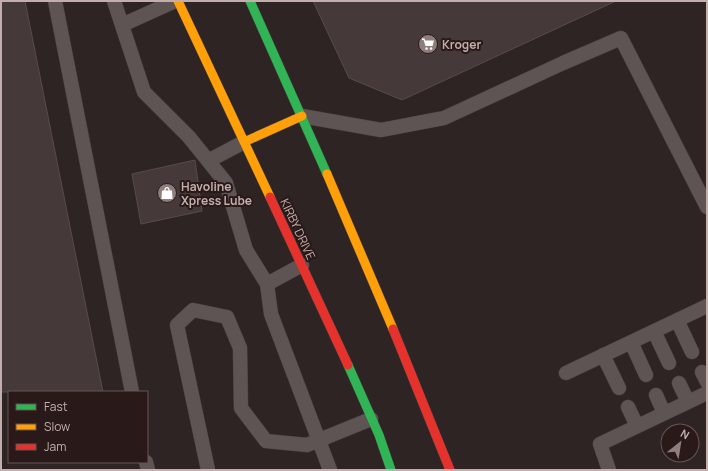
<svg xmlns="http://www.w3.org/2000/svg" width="708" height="471" font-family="Manrope,sans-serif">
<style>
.building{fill:#453a39;stroke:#584c4b}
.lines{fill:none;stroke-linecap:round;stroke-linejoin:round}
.lane-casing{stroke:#483f3e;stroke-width:15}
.fast-casing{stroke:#493f3e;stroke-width:10}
.slow-casing{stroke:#493f3e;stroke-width:10}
.jam-casing{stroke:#493f3e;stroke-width:10}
.lane{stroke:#5e5453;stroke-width:14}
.fast{stroke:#30b455;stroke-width:9}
.slow{stroke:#ff9f0a;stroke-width:9}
.jam{stroke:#e5322d;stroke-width:9}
.labels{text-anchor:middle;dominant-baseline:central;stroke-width:4;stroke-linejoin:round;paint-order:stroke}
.poi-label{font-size:12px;font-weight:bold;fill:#c2aeac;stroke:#291918;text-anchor:start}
.street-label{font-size:12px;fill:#c2aeac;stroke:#291918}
</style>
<rect width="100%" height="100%" fill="#2f2424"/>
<path class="building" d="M1,1H25L103,392H1Z
M313,1H616L402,100L349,78Z
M195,160L202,211L141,224L132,174Z"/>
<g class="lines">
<defs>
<path id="lane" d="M55,1L132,392
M114,1L144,92L189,137L226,183L246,250L267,284L271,314L330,470
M122,25L175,1
M302,116L381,130L444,118L563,63L621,38L707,207
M208,161L244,142
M267,284L302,265
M677,320L692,352
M654,331L669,363
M631,342L646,375
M603,355L619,388
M702,372L707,382
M566,373L707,306
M679,383L688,402
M656,395L664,413
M628,407L637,426
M146,462L148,470
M208,470L177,325L193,310L227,317L240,348L241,408L266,441L307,445L371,419
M609,470L600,444L707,393"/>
<path id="fast" d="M250,1L327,174
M348,365L379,435L391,470"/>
<path id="slow" d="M178,1L270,197
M244,142L302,116
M327,174L393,329"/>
<path id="jam" d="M270,197L348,365
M393,329L450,470"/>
</defs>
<use href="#lane" class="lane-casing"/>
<use href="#fast" class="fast-casing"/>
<use href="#slow" class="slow-casing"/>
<use href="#jam" class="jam-casing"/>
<use href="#lane" class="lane"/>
<use href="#fast" class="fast"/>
<use href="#slow" class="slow"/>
<use href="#jam" class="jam"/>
</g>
<defs>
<symbol id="supermarket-disc" viewBox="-11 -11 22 22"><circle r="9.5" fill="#8f7e7c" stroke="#291918"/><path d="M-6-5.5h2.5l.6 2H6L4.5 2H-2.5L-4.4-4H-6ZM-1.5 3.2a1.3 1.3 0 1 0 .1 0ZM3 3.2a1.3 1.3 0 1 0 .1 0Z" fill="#fff"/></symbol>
<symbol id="shop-disc" viewBox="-11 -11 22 22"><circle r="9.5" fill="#8f7e7c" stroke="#291918"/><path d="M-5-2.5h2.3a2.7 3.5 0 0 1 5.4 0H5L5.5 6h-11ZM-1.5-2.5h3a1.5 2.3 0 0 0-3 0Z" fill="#fff"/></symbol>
</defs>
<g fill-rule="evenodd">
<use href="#supermarket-disc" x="417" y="33" width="22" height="22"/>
<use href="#shop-disc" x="156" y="182" width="22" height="22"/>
</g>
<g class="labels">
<g class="poi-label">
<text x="442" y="44">Kroger</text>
<text x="181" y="186">Havoline<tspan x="181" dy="14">Xpress Lube</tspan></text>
</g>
<g class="street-label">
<text transform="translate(298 229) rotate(65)">KIRBY DRIVE</text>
</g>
</g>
<rect width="708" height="471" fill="none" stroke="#c2aeac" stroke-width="4"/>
<rect x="8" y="391" width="140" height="72" fill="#291918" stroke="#665553"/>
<rect x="16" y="404" width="20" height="6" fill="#30b455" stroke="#665553"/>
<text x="44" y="411" font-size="12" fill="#c2aeac">Fast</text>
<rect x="16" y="424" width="20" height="6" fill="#ff9f0a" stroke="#665553"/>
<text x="44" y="431" font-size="12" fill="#c2aeac">Slow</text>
<rect x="16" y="444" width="20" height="6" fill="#e5322d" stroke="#665553"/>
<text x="44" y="451" font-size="12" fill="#c2aeac">Jam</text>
<g transform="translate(680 443) rotate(30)"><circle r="19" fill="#291918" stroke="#665553"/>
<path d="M0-3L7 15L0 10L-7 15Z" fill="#8f7e7c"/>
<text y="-6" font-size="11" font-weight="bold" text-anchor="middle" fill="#c2aeac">N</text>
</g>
</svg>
